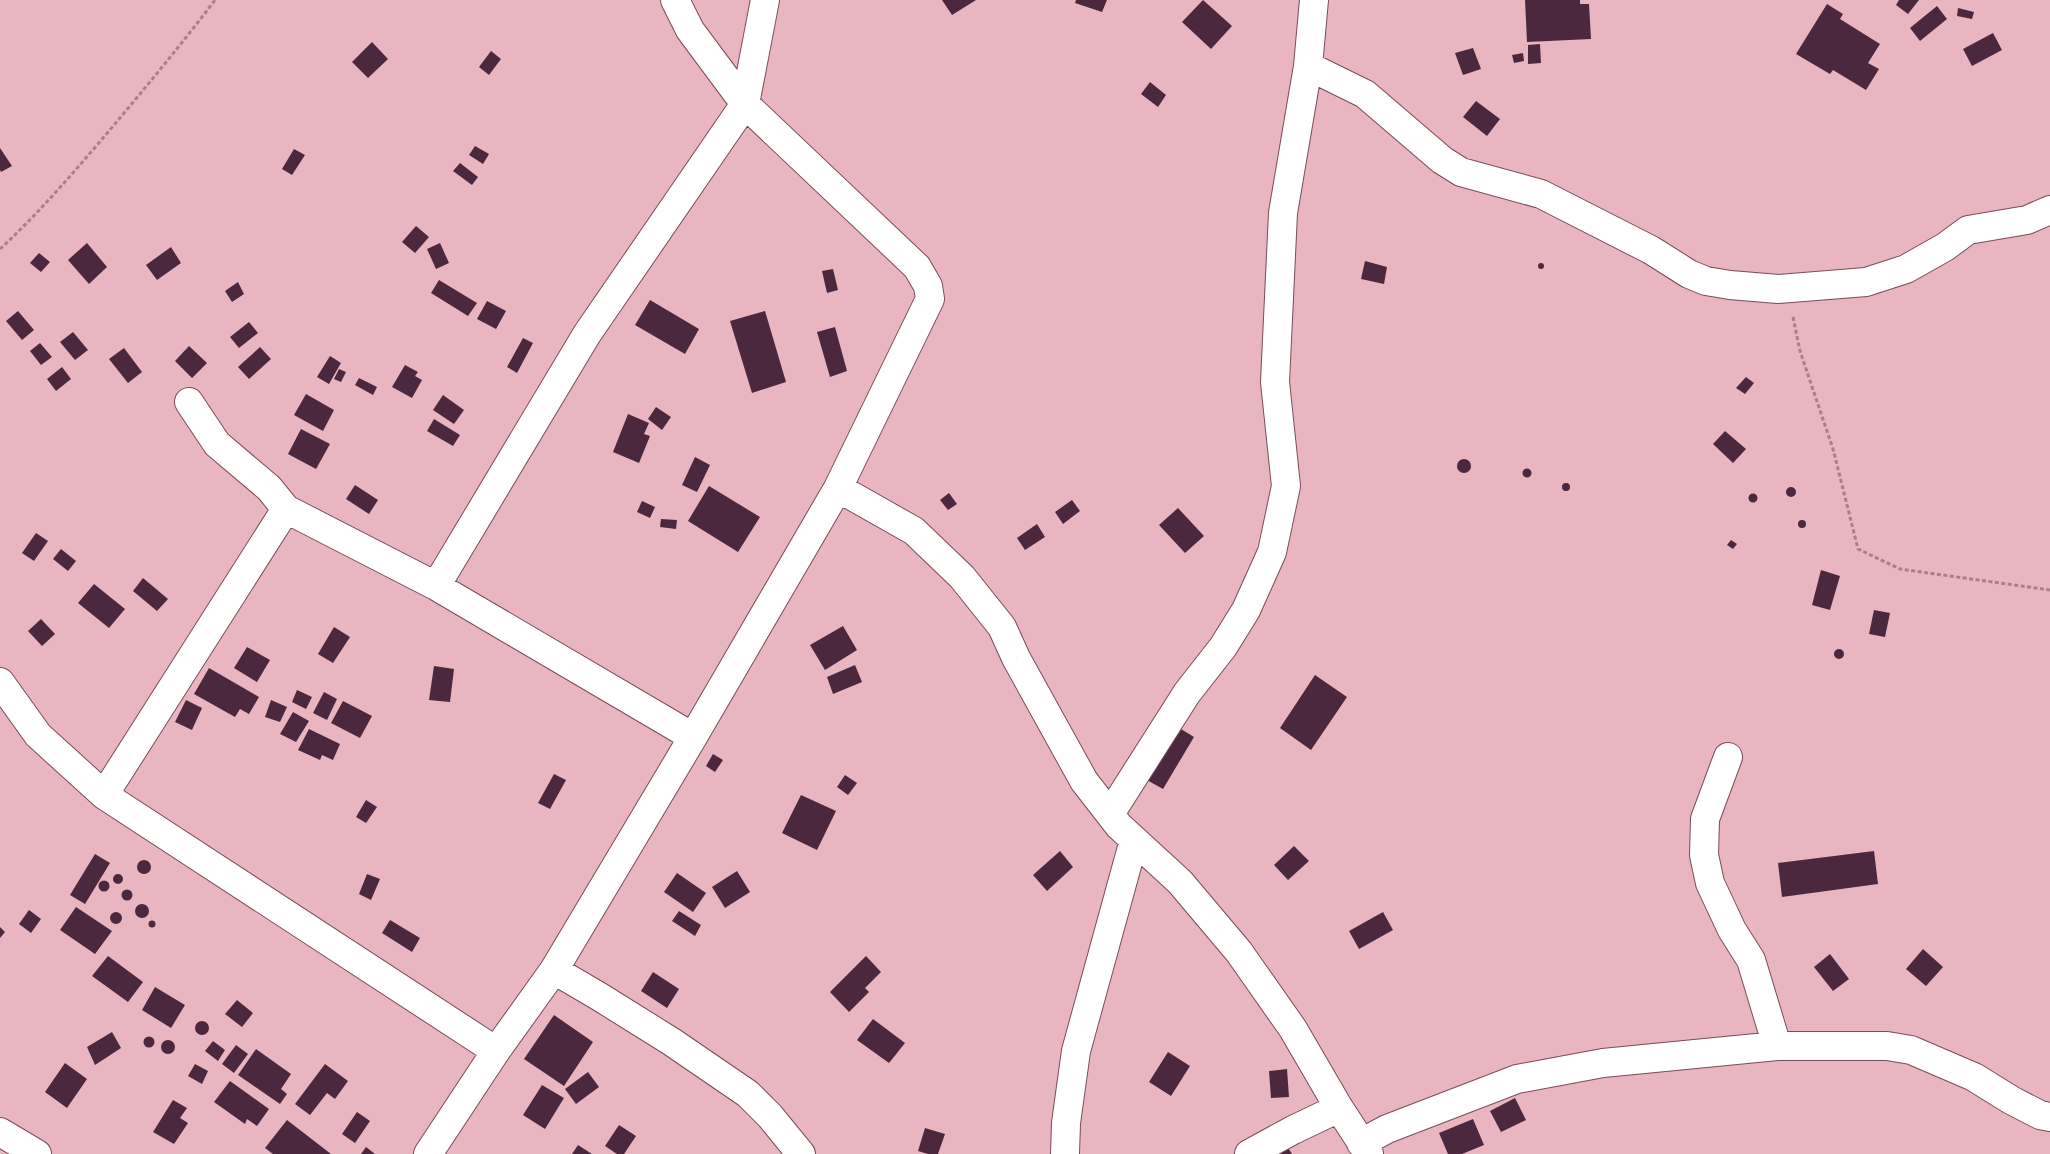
<svg xmlns="http://www.w3.org/2000/svg" width="2050" height="1154" font-family="'PT Sans',sans-serif">
<style>
.building{fill:#4b283d}
.lines{fill:none;stroke-linecap:round;stroke-linejoin:round}
.minor-casing{stroke:#794d58;stroke-width:30}
.path{stroke:#a9808a;stroke-width:3;stroke-dasharray:4 2.5;stroke-linecap:butt}
.minor{stroke:#fff;stroke-width:28}
</style>
<rect width="100%" height="100%" fill="#e8b5c1"/>
<path class="building" d="M942,0H976L952,15Z
M1076,0H1107L1102,12L1075,3Z
M1203,0L1232,26L1211,49L1182,22Z
M1525,0H1580V4H1589L1591,39L1527,42Z
M1899,0H1919L1908,14L1896,5Z
M1827,4L1843,14L1840,19L1880,44L1868,63L1879,69L1866,90L1833,70L1830,74L1796,54Z
M1937,6L1947,19L1920,41L1910,28Z
M1958,8L1974,12L1972,19L1957,16Z
M1993,33L2002,50L1972,66L1963,49Z
M372,42L388,59L368,78L352,62Z
M1540,44L1541,63L1528,64V45Z
M1473,48L1481,69L1463,75L1455,53Z
M491,51L501,59L489,75L479,67Z
M1523,53L1524,61L1514,63L1512,55Z
M1150,82L1166,95L1158,107L1141,94Z
M1476,101L1500,119L1487,136L1463,117Z
M475,146L489,154L483,164L469,155Z
M0,148L12,166L1,172L0,170Z
M294,149L305,155L292,175L282,169Z
M460,163L478,177L472,185L453,171Z
M416,226L429,237L415,253L402,242Z
M87,243L107,267L89,284L68,260Z
M440,243L449,263L436,269L427,249Z
M171,247L181,263L157,280L146,265Z
M39,253L50,262L41,272L30,263Z
M1365,261L1387,267L1384,284L1361,279Z
M1538 266a3 3 0 1 1 6 0a3 3 0 1 1-6 0Z
M833,269L838,290L827,293L822,271Z
M439,280L477,303L468,316L431,293Z
M238,282L244,294L232,302L225,291Z
M650,300L699,329L685,354L635,325Z
M487,301L506,311L496,329L477,319Z
M18,311L34,330L22,340L6,321Z
M765,311L786,382L752,393L730,321Z
M249,322L258,333L239,348L230,337Z
M835,327L847,371L830,377L817,332Z
M73,332L88,350L75,360L60,342Z
M523,338L533,343L517,373L507,367Z
M40,343L52,357L41,365L30,351Z
M189,346L207,363L192,378L175,361Z
M260,347L271,359L249,379L238,367Z
M124,348L142,372L128,383L109,359Z
M330,356L341,363L329,384L317,377Z
M405,365L418,372L415,376L422,380L412,398L392,387Z
M62,367L71,379L56,391L47,379Z
M339,369L346,372L341,382L334,379Z
M1746,377L1754,383L1745,394L1736,388Z
M359,378L377,387L373,395L355,385Z
M306,394L334,410L323,431L294,415Z
M443,395L464,410L454,424L433,410Z
M656,407L671,417L662,430L648,419Z
M628,414L649,423L644,434L650,436L639,463L613,452Z
M434,419L460,435L453,446L427,431Z
M301,429L330,444L316,469L288,454Z
M1725,431L1746,449L1733,463L1713,444Z
M695,457L710,465L697,492L682,485Z
M1457 466a7 7 0 1 1 14 0a7 7 0 1 1-14 0Z
M1522.5 473a4.5 4.5 0 1 1 9 0a4.5 4.5 0 1 1-9 0Z
M1562 487a4 4 0 1 1 8 0a4 4 0 1 1-8 0Z
M355,485L378,500L369,514L346,499Z
M709,486L760,517L738,552L688,521Z
M1786 492a5 5 0 1 1 10 0a5 5 0 1 1-10 0Z
M949,493L957,504L948,510L940,500Z
M1748.5 498a4.5 4.5 0 1 1 9 0a4.5 4.5 0 1 1-9 0Z
M1072,500L1080,511L1063,524L1055,512Z
M642,501L655,507L650,518L637,512Z
M1178,508L1204,536L1185,553L1159,525Z
M661,519L677,520L676,529L660,527Z
M1798 524a4 4 0 1 1 8 0a4 4 0 1 1-8 0Z
M1037,524L1045,537L1025,550L1017,538Z
M36,533L48,541L34,561L22,553Z
M1731,540L1737,544L1733,549L1727,545Z
M61,549L76,561L68,571L53,559Z
M1821,570L1840,576L1830,610L1812,605Z
M143,578L168,599L157,611L133,591Z
M94,584L125,609L109,628L78,603Z
M1874,610L1890,613L1885,637L1869,634Z
M41,619L55,634L42,646L28,631Z
M843,626L857,650L825,670L810,645Z
M334,627L350,637L333,663L318,654Z
M247,647L270,660L257,682L234,668Z
M1834 654a5 5 0 1 1 10 0a5 5 0 1 1-10 0Z
M855,665L862,682L833,694L827,677Z
M434,666L454,669L450,702L429,700Z
M209,668L259,697L249,714L240,709L235,717L194,694Z
M1315,675L1347,697L1311,750L1280,728Z
M297,690L312,697L306,709L292,702Z
M324,692L337,699L327,720L313,713Z
M186,700L202,708L192,730L175,722Z
M271,700L287,707L280,722L265,717Z
M343,701L372,716L360,738L331,723Z
M293,712L309,721L296,742L280,734Z
M1176,726L1194,737L1163,789L1145,779Z
M309,729L340,744L333,760L322,755L320,760L298,750Z
M713,754L723,760L715,772L706,766Z
M554,774L566,780L550,809L538,803Z
M845,775L857,783L848,795L837,787Z
M801,795L836,811L817,850L782,833Z
M366,800L377,807L366,823L356,817Z
M1294,846L1309,861L1288,880L1274,865Z
M1060,851L1073,867L1047,891L1033,875Z
M1874,851L1878,884L1782,897L1778,863Z
M95,854L110,863L85,904L70,895Z
M137 867a7 7 0 1 1 14 0a7 7 0 1 1-14 0Z
M737,871L750,892L725,908L712,887Z
M677,873L706,893L693,912L664,892Z
M367,874L380,879L371,900L359,894Z
M113 879a5 5 0 1 1 10 0a5 5 0 1 1-10 0Z
M98.5 886a5.5 5.5 0 1 1 11 0a5.5 5.5 0 1 1-11 0Z
M121.5 895a5.5 5.5 0 1 1 11 0a5.5 5.5 0 1 1-11 0Z
M135 911a7 7 0 1 1 14 0a7 7 0 1 1-14 0Z
M76,907L112,931L95,954L60,930Z
M29,910L41,919L31,933L19,924Z
M679,911L701,925L695,936L672,921Z
M110 918a6 6 0 1 1 12 0a6 6 0 1 1-12 0Z
M1383,912L1393,930L1359,949L1349,931Z
M390,920L420,938L412,952L382,933Z
M148.5 924a3.5 3.5 0 1 1 7 0a3.5 3.5 0 1 1-7 0Z
M0,927L5,932L0,938Z
M1923,949L1943,967L1926,986L1906,969Z
M1830,954L1849,979L1833,991L1814,967Z
M108,956L143,982L128,1002L92,976Z
M866,956L881,972L865,988L869,992L849,1012L830,992Z
M653,972L679,989L667,1008L641,991Z
M155,987L185,1005L171,1028L142,1010Z
M237,1000L253,1013L242,1027L225,1014Z
M554,1015L593,1042L564,1086L524,1059Z
M873,1019L905,1043L889,1063L857,1040Z
M195 1028a7 7 0 1 1 14 0a7 7 0 1 1-14 0Z
M112,1032L121,1048L95,1065L87,1047Z
M143.5 1042a5.5 5.5 0 1 1 11 0a5.5 5.5 0 1 1-11 0Z
M161 1047a7 7 0 1 1 14 0a7 7 0 1 1-14 0Z
M213,1041L225,1050L218,1061L205,1051Z
M236,1045L248,1054L234,1073L222,1064Z
M256,1049L291,1074L281,1089L287,1094L280,1104L238,1075Z
M1168,1052L1190,1066L1171,1096L1149,1082Z
M65,1063L87,1079L67,1108L45,1092Z
M195,1064L208,1071L202,1084L188,1076Z
M325,1064L348,1081L335,1099L327,1093L310,1115L295,1104Z
M1287,1069L1289,1097L1271,1098L1269,1071Z
M588,1072L599,1087L576,1104L565,1089Z
M230,1081L269,1109L257,1126L247,1119L245,1124L214,1102Z
M542,1085L564,1098L545,1129L523,1115Z
M1515,1098L1526,1120L1501,1132L1490,1111Z
M173,1100L187,1108L180,1118L188,1123L174,1144L153,1132Z
M357,1112L370,1121L355,1143L342,1134Z
M1473,1119L1484,1145L1462,1154H1448L1439,1133Z
M287,1120L331,1154H273L265,1148Z
M619,1125L636,1136L624,1154H617L605,1146Z
M925,1128L945,1134L938,1154H928L918,1151Z
M578,1145L592,1154H572Z
M1287,1146L1292,1154H1273Z
M366,1147L375,1154H361Z"/>
<g class="lines">
<defs>
<path id="minor" d="M1308,66L1365,94L1442,160L1461,172L1541,194L1651,250L1689,274L1706,281L1730,285L1778,289L1866,282L1906,269L1945,247L1968,230L2027,220L2050,210
M189,402L217,444L269,488L286,509
M838,488L914,531L962,577L1002,627L1016,658L1084,781L1119,826L1180,882L1239,952L1293,1029L1339,1108L1369,1154
M436,586L587,334L745,104L690,30L675,0
M0,682L38,735L104,795L496,1051
M693,737L838,488L930,299L928,286L917,267L745,104L765,0
M1728,757L1705,819L1704,855L1710,883L1732,930L1751,960L1777,1046
M104,795L286,509L436,586L693,737L554,970L496,1051L428,1154
M1110,814L1187,693L1223,647L1246,610L1272,552L1286,486L1275,382L1283,213L1308,66L1314,0
M554,970L600,997L672,1042L748,1094L770,1116L801,1154
M0,1132L37,1154
M1361,1143L1387,1129L1517,1079L1603,1063L1777,1046H1887L1911,1050L1974,1077L2011,1100L2040,1115L2050,1117
M1065,1154L1066,1123L1076,1051L1134,840
M1249,1154L1293,1130L1339,1108"/>
</defs>
<use href="#minor" class="minor-casing"/>
<path class="path" d="M0,249C39,213 74,172 109,131C145,88 181,45 215,0
M1793,317L1800,351L1833,449L1858,549L1900,569L2050,590"/>
<use href="#minor" class="minor"/>
</g>
</svg>
